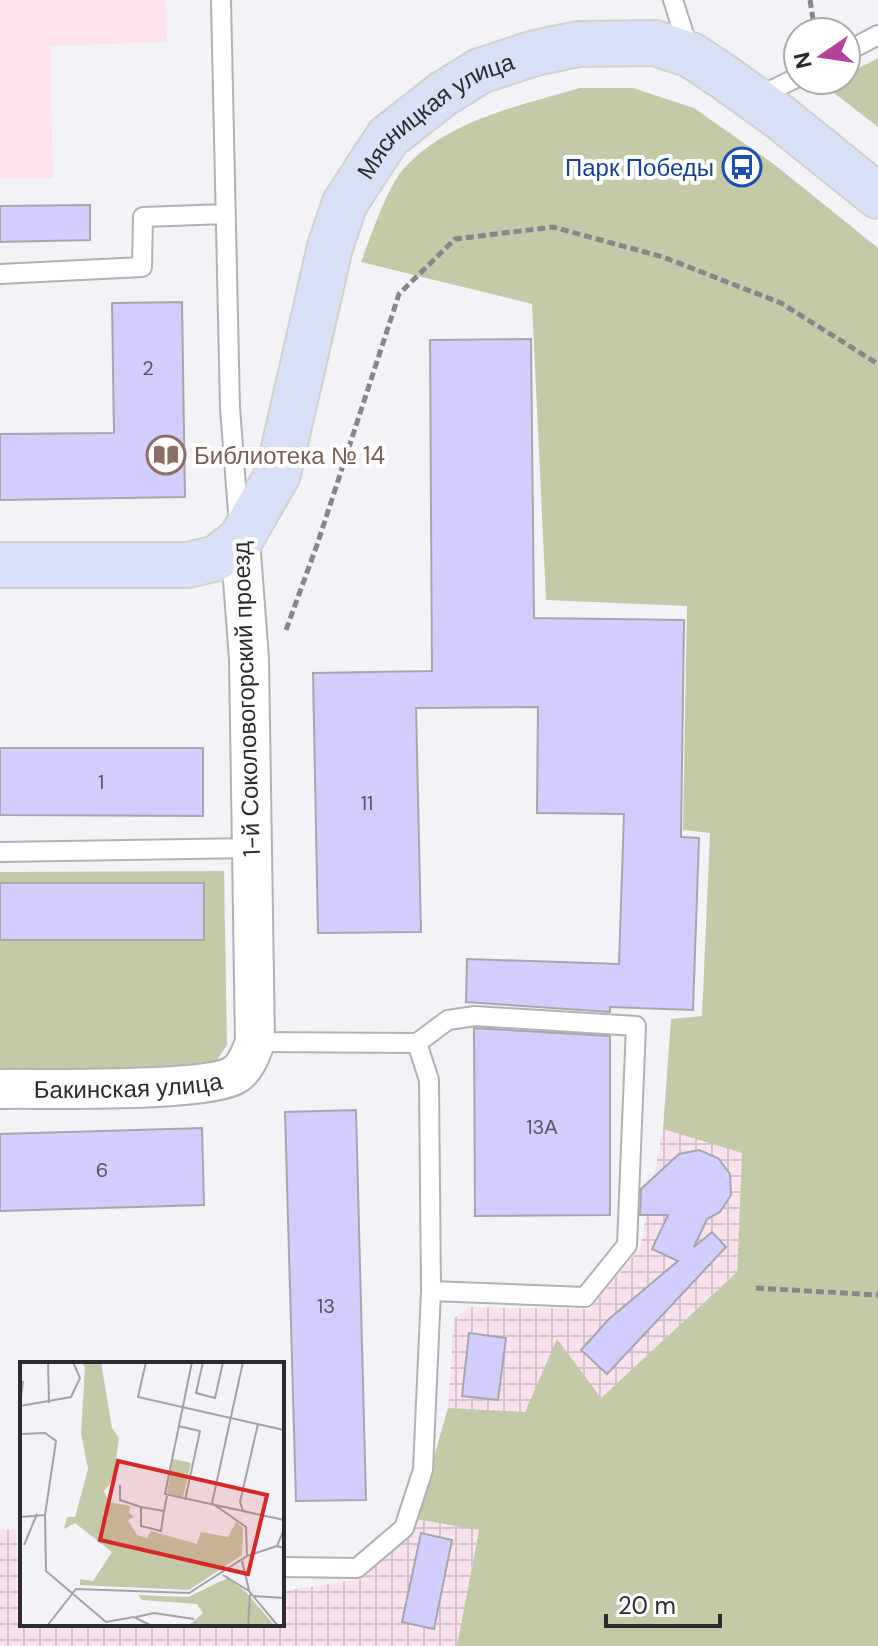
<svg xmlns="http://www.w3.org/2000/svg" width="878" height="1646" font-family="'DM Sans',sans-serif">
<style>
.industrial{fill:url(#industrial-grid)}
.education{fill:#fbe2eb}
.grass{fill:#c4caa8}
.building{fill:#d2cdfd;stroke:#a7a7aa;stroke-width:2}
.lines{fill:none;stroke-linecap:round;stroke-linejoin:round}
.service-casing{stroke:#b2b2b5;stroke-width:22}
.minor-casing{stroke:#b2b2b5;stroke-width:42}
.primary-casing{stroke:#d1d1d1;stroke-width:48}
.path{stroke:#87878a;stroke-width:5;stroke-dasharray:8 4;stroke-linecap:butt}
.service{stroke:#fff;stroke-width:18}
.minor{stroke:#fff;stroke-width:38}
.primary{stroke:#d8e1f5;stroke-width:44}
.labels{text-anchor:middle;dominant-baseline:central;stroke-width:8;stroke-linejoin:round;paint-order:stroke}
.number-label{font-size:20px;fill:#565462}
.street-label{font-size:24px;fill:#2c2c2e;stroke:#fff}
.transit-label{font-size:24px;fill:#164399;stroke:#fff;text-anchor:end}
.education-label{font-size:24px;fill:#785e54;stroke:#fff;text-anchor:start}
.inset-road{fill:none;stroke:#a3a3a7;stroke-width:2}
.view{fill:#d62828;fill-opacity:0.15;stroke:#d62828;stroke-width:4}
.inset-edge{fill:none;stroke:#2c2c2e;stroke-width:4}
</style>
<defs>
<pattern id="industrial-grid" width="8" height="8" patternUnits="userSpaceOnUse" patternTransform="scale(2)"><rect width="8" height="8" fill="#fae2ee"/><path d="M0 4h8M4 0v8" fill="none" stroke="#d6c2cc"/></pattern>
</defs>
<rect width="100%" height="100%" fill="#f3f3f7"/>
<path class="industrial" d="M663,1129L742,1152L737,1272L600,1399L557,1340L526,1413L448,1408L454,1318L470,1307L590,1309L640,1248Z
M416,1519L479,1529L457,1646H0V1529L17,1530L18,1605H22V1624H282V1591L362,1579L406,1539Z"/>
<path class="education" d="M0,0H166L167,42L50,46L53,178H0Z"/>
<path class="grass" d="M878,58V127L825,86L836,80H846V75Z
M580,88H633L694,108L775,165L878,248V1646H457L479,1530L416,1519L448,1408L525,1412L557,1339L601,1398L737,1272L742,1153L663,1129L671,1019L702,1016L710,833L683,830L687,606L546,600L532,304L361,262C371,236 388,184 406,166C452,119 519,106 580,88Z
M224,871L227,1045L217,1060L194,1071L0,1075V872Z"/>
<path class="building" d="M90,205V240L0,242V206Z
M182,302L185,497L0,500V434L114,433L112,303Z
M531,339L534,618L684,620L681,837L699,838L693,1010L610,1007V1012L466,1002L467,959L619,964L624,814L537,813L538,707L416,708L421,932L318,933L313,673L432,671L430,340Z
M0,748H203V816L0,815Z
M0,883H204V940H0Z
M474,1028L610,1036V1215L475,1216Z
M356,1110L366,1500L296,1501L285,1112Z
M202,1128L204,1205L0,1211V1134Z
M699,1150L718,1158L730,1174L731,1195L720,1212L707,1219L694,1247L712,1232L726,1247L607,1374L581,1350L609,1319L678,1261L652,1249L668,1215H640L641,1189L679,1154Z
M469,1333L506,1338L498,1400L462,1396Z
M421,1533L452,1540L434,1629L402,1622Z"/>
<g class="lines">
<defs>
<path id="service" d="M221,0L230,408L239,525
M673,0L690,53
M846,52L878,35
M754,99L798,77
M0,274L142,267L143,217L225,214
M0,852L252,848
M255,1042L417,1043L429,1080L431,1291L423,1470L404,1528L357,1568L282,1567
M417,1043L448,1020L475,1016L636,1026L627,1245L585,1297L431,1291"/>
<g id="minor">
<path id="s1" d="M0,1089C42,1088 209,1093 236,1074C246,1067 251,1053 255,1042L249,659L240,540"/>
</g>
<g id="primary">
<path id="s2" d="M0,565H188L217,558L240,540L278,474L330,247L345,203L388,137L443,94L480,71L535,53L578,44L655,43L691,55L724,77L781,118L878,196"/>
</g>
</defs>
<use href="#service" class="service-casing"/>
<use href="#minor" class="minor-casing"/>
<use href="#primary" class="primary-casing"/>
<path class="path" d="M810,0L815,32
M286,630L317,545L399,294L455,239L553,227L663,257L781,303L878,364
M756,1288L878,1295"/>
<use href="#service" class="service"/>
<use href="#minor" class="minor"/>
<use href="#primary" class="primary"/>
</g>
<defs>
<symbol id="bus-ring" viewBox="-11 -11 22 22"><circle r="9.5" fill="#fff" stroke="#1a4fb4" stroke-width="1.5"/><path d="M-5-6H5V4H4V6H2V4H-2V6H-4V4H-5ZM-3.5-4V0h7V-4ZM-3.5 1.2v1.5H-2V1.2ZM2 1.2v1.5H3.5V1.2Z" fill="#1a4fb4"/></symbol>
<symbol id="library-ring" viewBox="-11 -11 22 22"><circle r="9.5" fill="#fff" stroke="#8d6e63" stroke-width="1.5"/><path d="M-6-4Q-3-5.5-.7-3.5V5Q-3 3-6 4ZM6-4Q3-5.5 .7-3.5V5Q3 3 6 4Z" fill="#8d6e63"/></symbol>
</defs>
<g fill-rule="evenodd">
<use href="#bus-ring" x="720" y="145" width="44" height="44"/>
<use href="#library-ring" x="144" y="433" width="44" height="44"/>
</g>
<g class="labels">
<g class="number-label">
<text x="148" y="368">2</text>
<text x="101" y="782">1</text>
<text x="367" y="803">11</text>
<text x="542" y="1127">13А</text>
<text x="102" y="1170">6</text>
<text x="326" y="1306">13</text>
</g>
<g class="street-label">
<text stroke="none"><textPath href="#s2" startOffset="732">Мясницкая улица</textPath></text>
<text transform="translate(246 699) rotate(-92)">1-й Соколовогорский проезд</text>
<text stroke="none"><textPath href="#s1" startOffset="128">Бакинская улица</textPath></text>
</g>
<g class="transit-label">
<text x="714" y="167">Парк Победы</text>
</g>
<g class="education-label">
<text x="194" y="455">Библиотека № 14</text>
</g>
</g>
<g transform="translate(20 1362)">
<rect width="264" height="264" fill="#f3f3f7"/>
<path d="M61,0H81L92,66L99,76L93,118L84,129L89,140L110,144L109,151L114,155L108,158L117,173L127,176L131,169L177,182L181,170L208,175L216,160L223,166L222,193L169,228L60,223V217L73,219L92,190L55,161L44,167L47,155H55L68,107L61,71L65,5ZM153,97L171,101L163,135L147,131ZM201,219L225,229L255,264H169L185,253L182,229Z" fill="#c4caa8"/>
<path d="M208,216L225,229L220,250L204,249L197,264H168L183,251L177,242L122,238L118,233L168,235Z" fill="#c4caa8"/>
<path class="inset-road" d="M28,0L29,41M126,0L118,35L264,68M172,0L145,132L264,158M183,0L176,31L195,36L203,0M3,19L0,44L51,35L60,16L53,0M158,64L180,69L165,138M0,72L25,71L36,79L25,153L26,209L86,260L114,255L132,264M100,123V138L121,145L144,149L147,134M121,145V164L141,169L144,149M223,149L220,140L238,62M0,155L25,153M264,167L257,184L264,186M4,183L17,152M227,194L257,184M222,199L229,228M203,213L229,229L258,264M233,234L264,236M116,255L134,251L174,257M27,264L56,227L169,231L227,194L226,165L192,141L223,0M228,264L230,232"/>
<path class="view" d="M98,99L247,133L228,212L80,178Z"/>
<rect width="264" height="264" class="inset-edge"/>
</g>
<g transform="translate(822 56) rotate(257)"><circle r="38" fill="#ffffff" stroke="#ababab" stroke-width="2"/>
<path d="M0-6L14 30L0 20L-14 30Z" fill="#b4419c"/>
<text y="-12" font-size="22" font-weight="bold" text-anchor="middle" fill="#2c2c2e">N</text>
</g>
<path d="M606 1614v12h114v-12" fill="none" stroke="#2c2c2e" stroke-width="4"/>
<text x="618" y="1614" font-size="24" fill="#2c2c2e" stroke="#ffffff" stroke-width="6" paint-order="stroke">20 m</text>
</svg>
